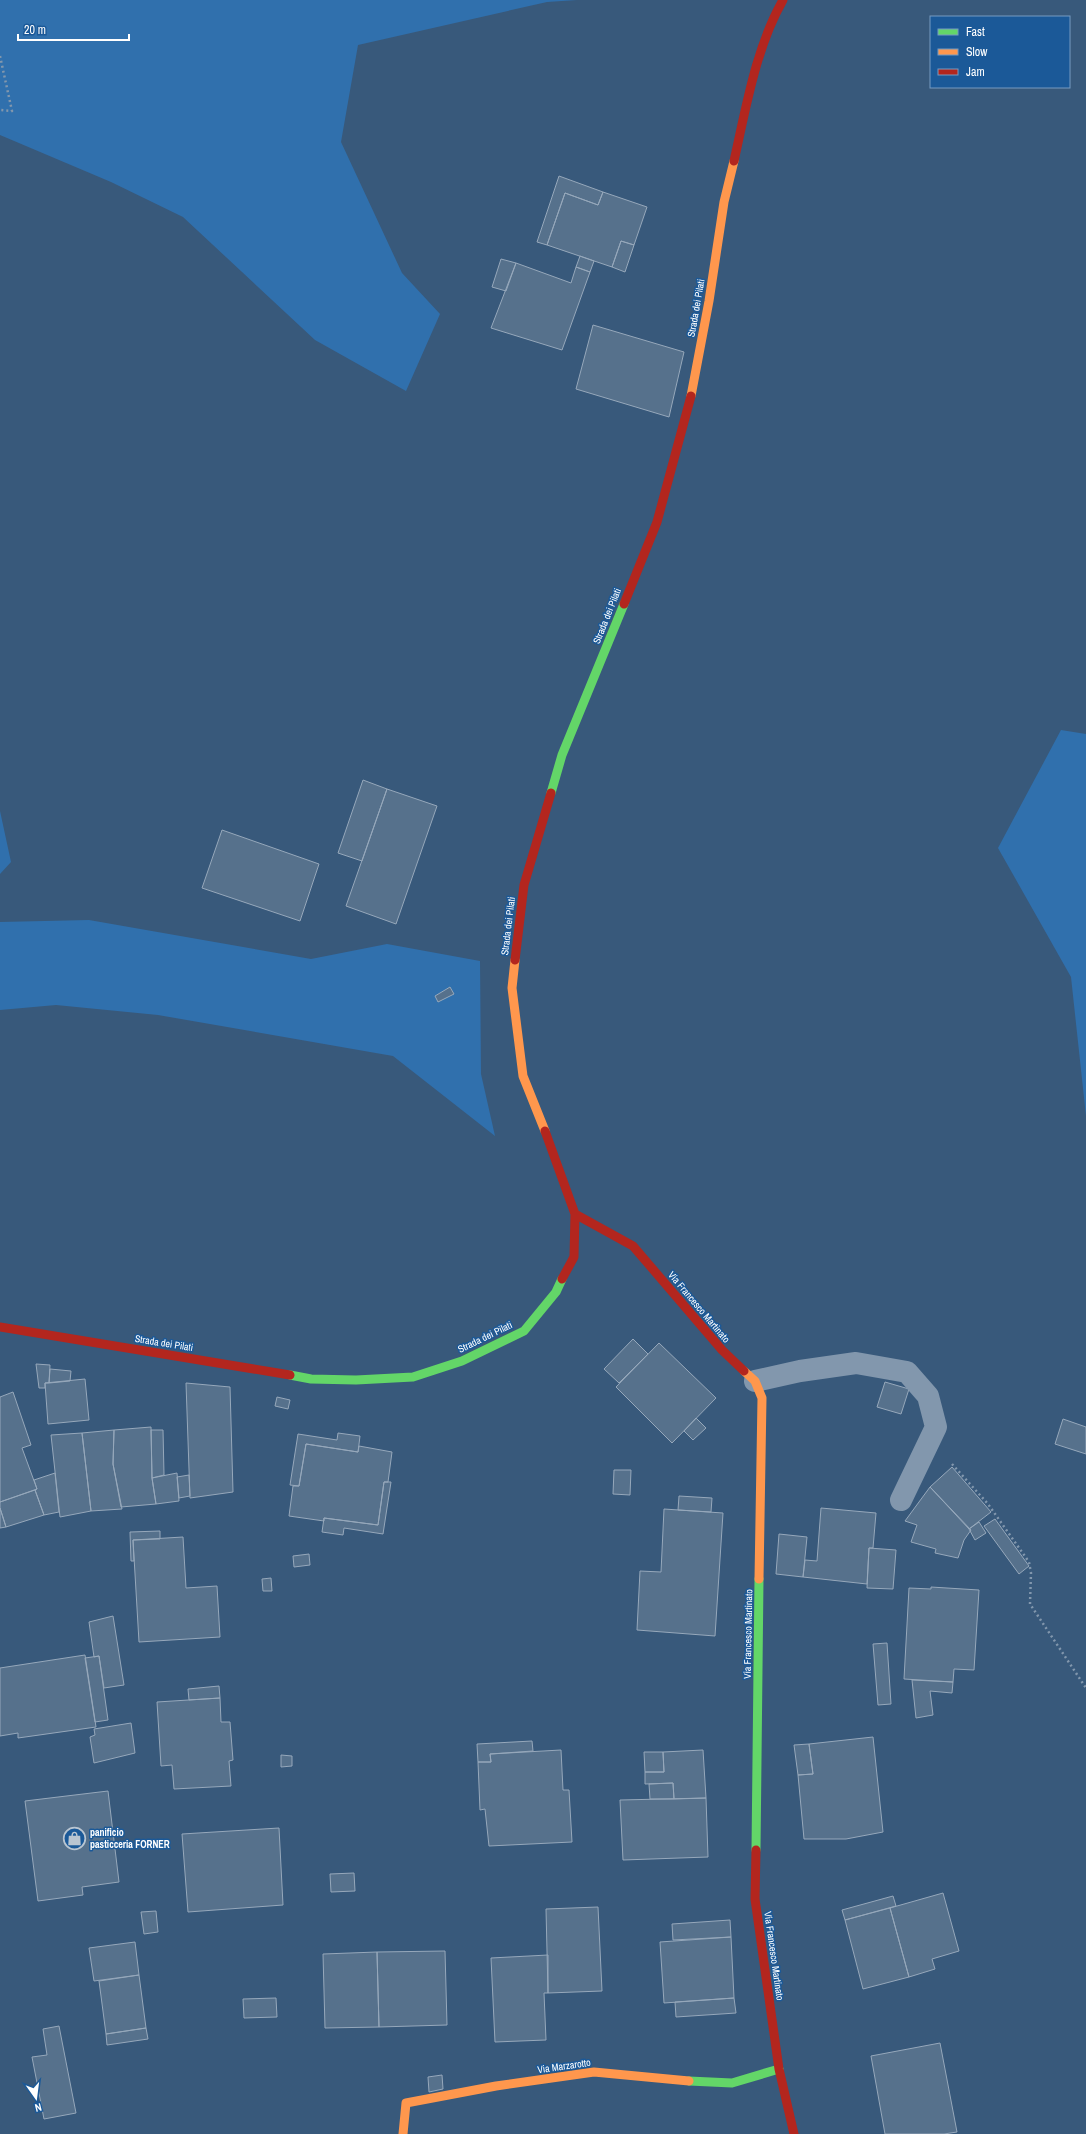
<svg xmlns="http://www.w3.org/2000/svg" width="1086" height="2134" font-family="'Archivo Narrow',sans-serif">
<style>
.green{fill:#3070ad}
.building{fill:#56718c;stroke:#96a8bb}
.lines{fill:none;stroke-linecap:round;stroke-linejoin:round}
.path{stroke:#8297ad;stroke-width:2.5;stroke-dasharray:2 3;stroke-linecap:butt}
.street{stroke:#8297ad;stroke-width:22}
.fast{stroke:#63d668;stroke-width:9}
.slow{stroke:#ff974d;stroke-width:9}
.jam{stroke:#b3261e;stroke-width:9}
.labels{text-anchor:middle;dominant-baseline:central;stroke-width:3;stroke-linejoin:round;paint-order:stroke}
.street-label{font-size:10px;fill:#fff;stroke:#1b5998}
.poi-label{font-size:10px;font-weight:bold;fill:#fff;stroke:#1b5998;text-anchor:start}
</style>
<rect width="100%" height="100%" fill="#38597b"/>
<path class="green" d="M0,0H577L547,2L358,45L341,142L402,273L440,314L406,391L315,340L183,217L111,182L0,135Z
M1061,730L1086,734V1116L1071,977L998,848Z
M0,811L11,862L0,874Z
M89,920L311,959L387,944L480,961L481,1074L495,1136L393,1056L158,1015L56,1005L0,1010V922Z"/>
<path class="building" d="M559,176L603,192L598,205L565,193L547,245L537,242Z
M603,192L647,207L634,245L621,241L612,267L547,245L565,193L598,205Z
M621,241L634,245L625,272L612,267Z
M580,256L594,261L590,272L576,267Z
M501,259L516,263L506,291L492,287Z
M516,263L571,283L576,267L590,272L562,350L491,328Z
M593,325L684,352L669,417L576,389Z
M363,780L387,789L362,861L338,853Z
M387,789L437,806L396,924L346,906Z
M222,830L319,864L300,921L202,888Z
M450,987L454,994L438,1002L435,996Z
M633,1339L648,1354L619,1383L604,1369Z
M659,1343L716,1398L672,1443L616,1387Z
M36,1364L50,1365L49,1383H45V1388H39Z
M50,1369L71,1371L70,1381L49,1383Z
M85,1379L89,1420L48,1424L45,1383Z
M885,1382L909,1389L901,1414L877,1407Z
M186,1383L230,1387L233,1492L190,1498Z
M13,1392L31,1445L22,1448L37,1489L0,1502V1397Z
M277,1397L290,1400L288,1409L275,1406Z
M696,1418L706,1428L693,1440L684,1431Z
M1063,1419L1086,1427V1454L1055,1444Z
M151,1427L152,1478L156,1504L121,1507L113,1464L114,1430Z
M114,1430L113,1464L122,1509L91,1511L82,1433Z
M151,1430H163L164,1475L152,1478Z
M82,1433L91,1511L60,1517L51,1435Z
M338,1433L360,1436L358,1452L306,1444L299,1486L290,1485L298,1434L337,1440Z
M306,1444L358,1452L359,1446L392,1452L388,1482H384L378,1525L324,1518V1521L289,1516L293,1486H299Z
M952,1467L991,1512L969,1529L930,1487Z
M614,1470H631L630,1495L613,1494Z
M55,1473L59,1512L44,1515L35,1490L37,1489L34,1480Z
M177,1473L179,1501L156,1504L152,1478Z
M189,1475L190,1496L179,1498L177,1477Z
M384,1482H391L383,1534L344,1528L343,1535L322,1532L324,1518L378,1525Z
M930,1487L971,1530L964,1540L958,1558L935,1553L936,1549L911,1542L917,1525L905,1521Z
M35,1490L44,1515L6,1527L0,1508V1502Z
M679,1496L712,1498L711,1512L678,1510Z
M0,1508L6,1527L0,1528Z
M821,1508L876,1513L873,1548H869L867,1584L803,1577L805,1560L817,1561Z
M664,1509L723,1513L715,1636L637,1630L640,1571L661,1572Z
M995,1519L1029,1566L1019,1574L984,1526Z
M979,1522L986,1533L975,1540L969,1529Z
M160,1531V1539L133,1540L134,1561H131L130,1532Z
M779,1534L807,1537L803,1577L776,1574Z
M183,1537L186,1588L217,1586L220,1637L139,1642L133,1540Z
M869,1548L896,1550L893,1589L867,1588Z
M309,1554L310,1565L294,1567L293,1556Z
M271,1578L272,1591H263L262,1579Z
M931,1587L979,1590L974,1670L954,1669L953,1682L904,1679L909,1588L931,1589Z
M113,1616L124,1685L104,1688L99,1656L94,1657L89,1622Z
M887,1643L891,1704L878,1705L873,1644Z
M85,1655L96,1727L18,1738V1733L0,1736V1668Z
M99,1656L108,1720L95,1722L85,1658Z
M912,1680L953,1682L952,1693L930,1691L933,1715L916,1718Z
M219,1686L220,1698L189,1700L188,1689Z
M220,1698L221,1722H230L233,1760L229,1761L231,1786L174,1789L172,1765L161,1766L157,1702Z
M131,1723L135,1753L94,1763L90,1737L95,1735L94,1729Z
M873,1737L883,1832L846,1839H804L798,1775L813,1774L809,1744Z
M532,1741L533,1751L490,1754L491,1762H478L477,1744Z
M809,1744L813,1774L798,1775L794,1745Z
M561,1750L563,1790H569L572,1842L489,1846L485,1809L480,1810L478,1762H491L490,1754Z
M703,1750L706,1798L674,1799L673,1783L645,1784V1772H664L663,1752Z
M644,1752H663L664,1772H645Z
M281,1755L292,1756V1766L281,1767Z
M673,1783L674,1799H650L649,1784Z
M108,1791L119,1882L82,1887L83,1895L38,1901L25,1801Z
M706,1798L708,1857L623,1860L620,1800Z
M279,1828L283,1905L188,1912L182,1834Z
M354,1873L355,1891L331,1892L330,1874Z
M943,1893L959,1951L932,1959L935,1969L909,1977L890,1908Z
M893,1896L896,1906L845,1920L842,1910Z
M598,1907L602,1991L548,1993L546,1909Z
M890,1908L909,1977L863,1989L845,1920Z
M156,1911L158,1932L144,1934L141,1912Z
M730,1920L731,1937L673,1940L672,1924Z
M731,1937L734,1998L664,2003L660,1942Z
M135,1942L139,1975L94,1981L89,1948Z
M445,1951L447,2025L379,2027L377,1952Z
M377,1952L379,2027L325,2028L323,1954Z
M548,1955V1993H544L546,2040L495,2042L491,1958Z
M139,1975L146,2028L106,2034L99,1981Z
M276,1998L277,2017L244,2018L243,1999Z
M734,1998L736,2013L676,2017L675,2002Z
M59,2026L76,2113L44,2119L32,2057L47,2055L43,2029Z
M146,2028L148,2039L107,2045L106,2034Z
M940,2043L957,2132L944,2134H885L871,2056Z
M442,2075L443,2089L429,2092L428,2077Z"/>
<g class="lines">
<path class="path" d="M0,56L12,111L0,110
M952,1464L988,1504L1029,1562L1031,1573L1030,1604L1086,1688"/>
<path class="street" d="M755,1381L800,1371L856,1363L907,1372L928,1396L936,1427L901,1500"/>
<path class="fast" d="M551,793L562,755L624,604
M290,1375L311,1379L356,1380L413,1377L462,1361L524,1331L556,1292L562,1279
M756,1850L759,1579
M689,2081L732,2083L779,2069"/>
<path class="slow" d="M691,396L709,301L724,202L734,161
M515,960L512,988L523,1076L545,1131
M744,1371L755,1381L762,1398L759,1579
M403,2134L406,2103L496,2086L594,2072L689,2081"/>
<path class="jam" d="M734,161C746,108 756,47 783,0
M624,604L657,522L691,396
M515,960L524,885L551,793
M545,1131L575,1214L574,1257L562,1279
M575,1214L633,1246L722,1350L744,1371
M0,1327L290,1375
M756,1850L755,1899L779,2069L794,2134"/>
</g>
<defs>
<symbol id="shop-ring" viewBox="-11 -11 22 22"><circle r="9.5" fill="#1b5998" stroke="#b9c5d1" stroke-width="1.5"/><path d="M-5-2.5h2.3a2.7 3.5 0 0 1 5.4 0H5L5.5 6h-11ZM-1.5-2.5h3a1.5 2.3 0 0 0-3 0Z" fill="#b9c5d1"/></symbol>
</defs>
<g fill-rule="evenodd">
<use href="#shop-ring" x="62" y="1826" width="25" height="25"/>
</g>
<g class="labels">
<g class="street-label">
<text transform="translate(696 308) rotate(-80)">Strada dei Pilati</text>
<text transform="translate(607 616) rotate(-68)">Strada dei Pilati</text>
<text transform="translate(508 926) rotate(-83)">Strada dei Pilati</text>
<text transform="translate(699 1307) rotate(50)">Via Francesco Martinato</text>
<text transform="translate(485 1337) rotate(-26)">Strada dei Pilati</text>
<text transform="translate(164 1343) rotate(9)">Strada dei Pilati</text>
<text transform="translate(748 1634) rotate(-89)">Via Francesco Martinato</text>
<text transform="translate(774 1956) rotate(82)">Via Francesco Martinato</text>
<text transform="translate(564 2066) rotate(-8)">Via Marzarotto</text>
</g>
<g class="poi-label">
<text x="90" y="1832">panificio<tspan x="90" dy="12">pasticceria FORNER</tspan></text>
</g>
</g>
<rect x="930" y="16" width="140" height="72" fill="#1b5998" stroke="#769bc1"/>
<rect x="938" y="29" width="20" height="6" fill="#63d668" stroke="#769bc1"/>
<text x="966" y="36" font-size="12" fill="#ffffff">Fast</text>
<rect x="938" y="49" width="20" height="6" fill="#ff974d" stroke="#769bc1"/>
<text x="966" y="56" font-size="12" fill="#ffffff">Slow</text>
<rect x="938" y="69" width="20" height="6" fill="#b3261e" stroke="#769bc1"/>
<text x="966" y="76" font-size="12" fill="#ffffff">Jam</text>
<g transform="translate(36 2098) rotate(166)" stroke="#1b5998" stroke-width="3" paint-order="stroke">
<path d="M0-3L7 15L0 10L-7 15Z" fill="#ffffff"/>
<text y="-6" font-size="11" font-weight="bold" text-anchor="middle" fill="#ffffff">N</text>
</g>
<path d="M18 34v6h111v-6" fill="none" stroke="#ffffff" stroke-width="2"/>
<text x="24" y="34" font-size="12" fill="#ffffff" stroke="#1b5998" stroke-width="3" paint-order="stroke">20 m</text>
</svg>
